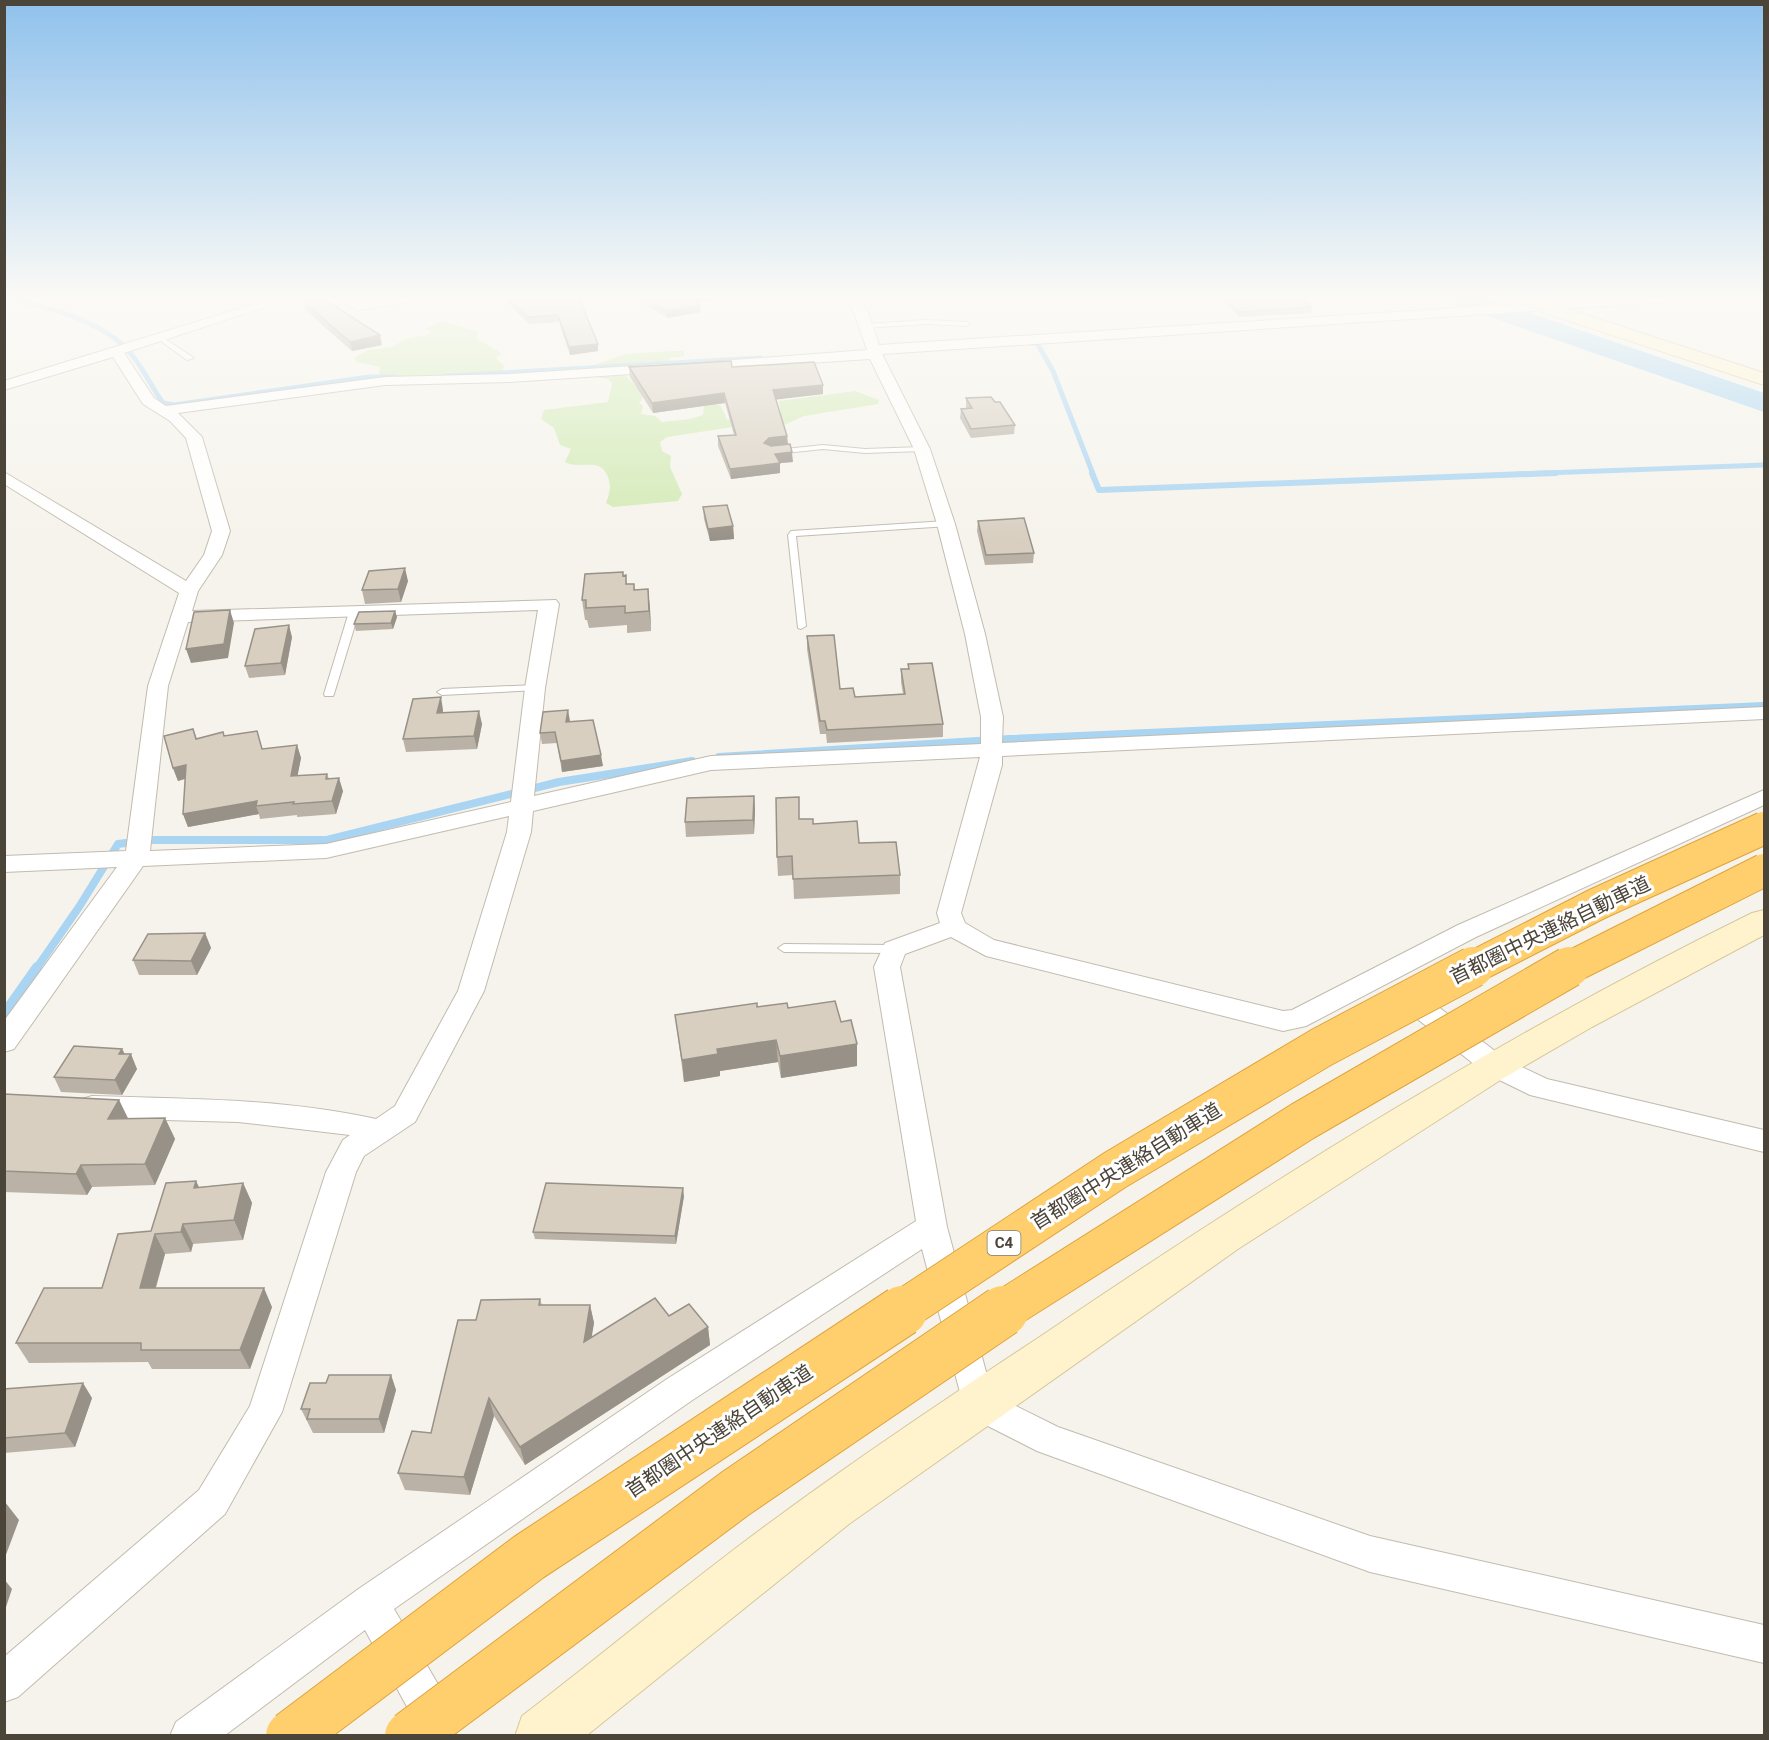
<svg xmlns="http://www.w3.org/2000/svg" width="1769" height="1740" font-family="Roboto,'Noto Sans JP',sans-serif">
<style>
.green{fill:#d2eab5}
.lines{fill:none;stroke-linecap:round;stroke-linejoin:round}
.stream-far3{stroke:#a9d4f2;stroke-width:5}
.stream-far2{stroke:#a9d4f2;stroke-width:6}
.stream-far1{stroke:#a9d4f2;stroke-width:8}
.stream{stroke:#a9d4f2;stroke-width:10}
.river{fill:#a9d4f2;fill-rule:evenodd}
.lane-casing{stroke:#c2bbae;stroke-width:2}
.street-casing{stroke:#c2bbae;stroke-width:2}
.secondary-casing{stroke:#d6c79b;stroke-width:2}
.lane{fill:#fff;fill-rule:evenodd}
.street{fill:#fff;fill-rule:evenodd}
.secondary{fill:#fff3cd;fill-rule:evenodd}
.highway-bridge-far2-casing{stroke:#e0a43c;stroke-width:34;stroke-linecap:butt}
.highway-bridge-far1-casing{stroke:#e0a43c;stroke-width:42;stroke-linecap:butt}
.highway-bridge-casing{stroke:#e0a43c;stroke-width:52;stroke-linecap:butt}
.highway-bridge-far2{stroke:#ffcf6e;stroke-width:32}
.highway-bridge-far1{stroke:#ffcf6e;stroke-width:40}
.highway-bridge{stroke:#ffcf6e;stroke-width:50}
.wall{fill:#bab2a6}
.shaded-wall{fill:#979187}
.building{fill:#d8cfc1;stroke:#979187;stroke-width:1.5}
.labels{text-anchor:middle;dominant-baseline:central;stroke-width:6;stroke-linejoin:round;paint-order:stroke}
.shield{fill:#fff;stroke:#817c74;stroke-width:1.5}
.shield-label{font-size:15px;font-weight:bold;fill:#4b4439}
.near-street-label{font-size:20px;fill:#4b4439;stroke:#fff}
</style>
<rect width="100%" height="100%" fill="#f6f3ec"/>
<path class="green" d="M442,321L479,332L476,338L501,353L496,358L504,366L503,370L490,375H422L385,379L379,373L380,367L357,362L354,358L368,350L392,347L404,340L429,334L430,331L425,329Z
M671,351H684V356L670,358L668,366L623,373C632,382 638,386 643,398L639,403L643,406L641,414L655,416L662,422L690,419L703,415L704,405L713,403L721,406L727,420L781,414L779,401L855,391L879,400L878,404L804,416L784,425H746L667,437L660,442L662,451L671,456L670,467L682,494L678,501L613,507L606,503C610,492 612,485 607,475C599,457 580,470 565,462L571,449L560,445L554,428L541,419L544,410L608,402L612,383L608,379L597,377L600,375L594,365L626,354Z"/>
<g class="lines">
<path class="stream-far3" d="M4,298C42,305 94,318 124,346C140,361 150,385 163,403L174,405L369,377H396
M1029,343H1037L1053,371L1093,474
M447,376L761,358
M1516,474L1764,465"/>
<path class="stream-far2" d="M1092,473L1099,490L1556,473"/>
<path class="stream-far1" d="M719,757L1010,739L1764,706
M36,969L79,907L118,844L150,840H327L559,782L692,761"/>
<path class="stream" d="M4,1014L37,967"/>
<path class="river" d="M1449,298H1486L1764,393V412L1453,304Z"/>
<defs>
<path id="lane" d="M926,320L967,322L970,324L967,326L926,324L865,328L862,326L865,324Z
M158,337H162L194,358L187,360L158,339Z
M823,445L865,449L922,447L926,449L922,451L865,453L823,449L776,454L772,452L776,450Z
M946,521L950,524L949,526L796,536L806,626L801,629L798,628L788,535L791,531Z
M354,609L359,612L334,694L333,696H325L324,694L349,612Z
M535,685L539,686L540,688L539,690L442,695L437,692L442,689Z
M784,944L894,945L900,949L894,953L784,952L778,948Z"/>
<path id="street" d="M274,298H293L124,353L154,398L166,406L385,377L510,374L662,364L669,368L662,372L510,382L385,385L178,413L202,437L230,531L222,555L198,591L192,611L556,600L559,604L545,688L534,796L711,756L981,744V717L965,634L937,524L914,449L870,359L699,370L692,366L694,363L867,350L854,312L845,298H857L868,312L879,345L1615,298H1675L1669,302L882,354L930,449L955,524L985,634L1003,717L1002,743L1764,707V719L1002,756V765L961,913L965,923L994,940L1283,1011L1292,1010L1458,925L1764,790V805L1476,937L1306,1026L1283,1031L986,956L951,937L905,954L900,967L947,1227L992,1394L1058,1427L1370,1536L1764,1625V1663L1370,1572L1037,1451L966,1415L922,1249L691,1401L394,1609L453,1710L459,1724L454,1736H423L365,1630L224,1736H170L176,1722L357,1590L667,1379L916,1221L874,967L885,943L940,923L937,913L980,757L711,770L533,811L531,832L484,991L415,1122L364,1156L356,1172L282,1412L225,1514L18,1697L4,1702V1657L199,1490L250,1406L326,1172L343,1140L350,1135L238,1122L92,1118L82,1115L78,1107L82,1099L92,1096C187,1099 282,1098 376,1119L395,1106L458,991L507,832L509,816L326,858L143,866L14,1049L4,1052V1021L117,867L4,872V856L126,851L148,686L179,593L4,484V472L186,581L204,555L212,531L186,438L170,421L143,404L113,357L4,390V381ZM538,610L525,688L511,802L326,844L150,851L168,686L188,622Z
M334,298C345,297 353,301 363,301C381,301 398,296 417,298L410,302L359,310Z
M1404,985L1413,987L1505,1059L1547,1079L1764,1130V1152L1530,1095L1485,1073L1395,1001L1391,994L1395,987Z"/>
<path id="secondary" d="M1508,298H1534L1764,373V385L1511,302Z
M1764,910V935L1592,1027L1502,1079L1238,1249L849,1524L586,1736H515L522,1716C608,1650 691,1580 779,1516C866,1452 957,1392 1047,1332C1274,1178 1506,1034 1752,913Z"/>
</defs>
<use href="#lane" class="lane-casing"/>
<use href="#street" class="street-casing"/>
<use href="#secondary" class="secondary-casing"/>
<use href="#lane" class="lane"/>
<use href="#street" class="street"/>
<use href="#secondary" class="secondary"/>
<defs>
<path id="highway-bridge-far2" d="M1470,969L1597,904L1764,828
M1567,969L1764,870"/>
<path id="highway-bridge-far1" d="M900,1312L1115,1170L1322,1047L1473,967
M1001,1312L1303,1121L1569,967"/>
<path id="highway-bridge" d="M291,1736L529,1557L902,1311
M410,1736L736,1493L1003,1311"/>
</defs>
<use href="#highway-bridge-far2" class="highway-bridge-far2-casing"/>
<use href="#highway-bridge-far1" class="highway-bridge-far1-casing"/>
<use href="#highway-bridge" class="highway-bridge-casing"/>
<use href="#highway-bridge-far2" class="highway-bridge-far2"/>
<use href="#highway-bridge-far1" class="highway-bridge-far1"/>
<use href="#highway-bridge" class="highway-bridge"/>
</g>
<path class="wall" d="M505,298H579L598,351L570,355L559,322L529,324L506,301Z
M634,298H658L665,304L668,303L663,298H733L697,302L701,312L667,318Z
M1221,298H1301L1312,307L1311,313L1239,317Z
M303,301L380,335L382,345L352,351L305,310Z
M629,367H732L823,385V394L776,399L787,436L788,445L793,462L780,463V473L731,479L718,446V436L734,435L725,403L653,413L630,377Z
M966,398L995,402L1015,425L1014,434L971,438L960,418L961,409H967L966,407Z
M703,507L733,526L734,539L710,541L704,519Z
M978,521L1034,553L1033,563L985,565L977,531Z
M623,576L627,584H634L635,590L648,589L650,609L651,631L627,633V625L589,628L587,620H585L582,600Z
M408,581L401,602L365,604L362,590Z
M395,611L397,617L393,629L356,631L354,624Z
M807,636L840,689L855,697L903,694L901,682V669H908V664L943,724V737L827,743L826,734H820L807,649Z
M292,637L285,675L249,678L245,666Z
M443,710V713L482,724L477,749L406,752L403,739Z
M569,722L603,766L562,772L557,743L542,744L540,733Z
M193,729L197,739L225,736L262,749L297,745L301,758L297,776L327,774L329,779L343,791L336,814L297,817V815L260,819L259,814L188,827L183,814L185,779L178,781L173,768Z
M754,796L755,810L754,834L686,837L685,822Z
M800,819L813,824L859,843L900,875V894L794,899L793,875L778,876L777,857Z
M205,933L211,948L197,975H139L133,960Z
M788,1008L841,1022L857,1066L781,1078L778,1062L720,1071V1076L684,1082L675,1015Z
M122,1049L125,1054L137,1069L122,1095L61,1092L54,1077Z
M4,1094L119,1100L128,1118H165L175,1139L155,1185L92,1187L87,1195L4,1192Z
M196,1181L199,1187L243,1183L252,1203L243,1240L193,1244L191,1252L165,1254L156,1288L272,1307L250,1369H152L148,1362L29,1363L16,1343L102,1288Z
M684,1196L676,1244L535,1239L533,1232Z
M540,1299L542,1305H590L594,1323L591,1337L669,1316L708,1327L710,1345L525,1465L494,1416L470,1495L405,1490L398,1473L431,1433L476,1320Z
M391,1375L396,1390L384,1433H313L301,1409L326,1383Z
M4,1389L92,1398L75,1447L4,1453Z"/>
<path class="shaded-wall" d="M689,298H733L689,303Z
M700,305L701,312L667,318V311Z
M380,335L382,345L352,351L350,342Z
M598,344V351L570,355L569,347Z
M823,385V394L773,400V390Z
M724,393L725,403L653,413L652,403Z
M787,436L788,446L765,453L764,443L769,438Z
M792,452L793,462L780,463V473L731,479L730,469L775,454Z
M733,526L734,539L710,541L708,529Z
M405,568L408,581L401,602L398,589Z
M648,589L650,609L651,631L649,611Z
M230,610L234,623L228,658L191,663L186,649Z
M395,611L397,617L393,629L391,623Z
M289,625L292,637L285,675L281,663Z
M441,697L443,710L440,726L437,713Z
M568,710L570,721L568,733L566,722Z
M479,711L482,724L477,749L474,736Z
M297,745L301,758L295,789L291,776Z
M601,755L603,766L562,772L561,761Z
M186,765L190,777L178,781L173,768Z
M339,778L343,791L336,814L332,801Z
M754,796L755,810L754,834L753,820Z
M257,801L256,806L259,814L188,827L183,814Z
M205,933L211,948L197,975L191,961Z
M776,1040L778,1062L720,1071V1076L684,1082L682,1060L717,1049Z
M857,1044V1066L781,1078L780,1056Z
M122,1049L127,1059L131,1054L137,1069L122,1095L115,1080L119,1054Z
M119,1100L129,1121L108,1119Z
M165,1118L175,1139L155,1185L145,1164Z
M81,1165L92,1187L87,1195L76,1174Z
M196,1181L205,1201L194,1188Z
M243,1183L252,1203L243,1240L234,1220Z
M683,1188L684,1196L676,1244L675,1236Z
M183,1224L193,1244L191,1252L181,1232Z
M155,1234L165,1254L150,1307L140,1288Z
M264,1288L272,1307L250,1369L240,1350Z
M590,1305L594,1323L588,1360L584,1342Z
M708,1327L710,1345L525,1465L520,1447Z
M391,1375L396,1390L384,1433L379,1419Z
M83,1383L92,1398L75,1447L65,1433Z
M489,1398L494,1416L470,1495L464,1477Z
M5,1502L19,1520L4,1560V1503Z
M4,1579L12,1589L4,1613Z"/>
<path class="building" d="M305,298H322L380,335L350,342L303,301Z
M508,298H579L598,344L569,347L558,315L528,317Z
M644,298H658L665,304L673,302L669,298H691L700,305L667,311Z
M1226,298H1301L1312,307L1240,312Z
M731,361L732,367L814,362L823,385L773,390L787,436L769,438L764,443L771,446L790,444L792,452L775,454L780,463L730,469L718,436L736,435L724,393L652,403L629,367Z
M991,397L995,402H1000L1015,425L971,429L961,409L972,408L966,398Z
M727,505L733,526L708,529L703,507Z
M1024,518L1034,553L986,555L978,521Z
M405,568L398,589L362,590L369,571Z
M623,572V576L626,575V584H634V590L648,589L649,611L625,613V606L586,608V600H582L585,574Z
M230,610L224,644L186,649L194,612Z
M395,611L391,623L354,624L359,612Z
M289,625L281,663L245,666L255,629Z
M834,635L840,689L853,688L855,697L905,694L901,669H909L908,664L932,663L943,724L827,730L825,721H820L807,636Z
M441,697L437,713L479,711L474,736L403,739L413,699Z
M568,710L566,722L593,720L601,755L561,761L555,732L540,733L543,712Z
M193,729L196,739L223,732L224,736L257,731L262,749L297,745L291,776L327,774L326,779L339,778L332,801L293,804L294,802L256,806L257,801L183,814L186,765L173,768L164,736Z
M754,796L753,820L685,822L687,798Z
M799,797V819H813V824L857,821L859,843L896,842L900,875L793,879L792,856L777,857L776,798Z
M205,933L191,961L133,960L148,934Z
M835,1001L841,1022L851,1020L857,1044L780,1056L776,1040L717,1049L718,1054L682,1060L675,1015L757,1003V1007L787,1003L788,1008Z
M74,1046L122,1049L119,1054H131L115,1080L54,1077Z
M4,1094L119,1100L108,1119L165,1118L145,1164L81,1165L76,1174L4,1171Z
M196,1181L194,1188L243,1183L234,1220L183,1224L181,1232L155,1234L140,1288H264L240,1350H141V1343H16L44,1288H102L118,1234L151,1231L166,1183Z
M546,1183L683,1188L675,1236L533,1232Z
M655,1298L669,1316L689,1304L708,1327L520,1447L489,1398L464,1477L398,1473L412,1431L431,1433L458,1320H476L481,1300L540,1299L539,1305H590L584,1342Z
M329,1375H391L379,1419H307L310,1409H301L310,1383H326Z
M83,1383L65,1433L4,1438V1389Z"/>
<linearGradient id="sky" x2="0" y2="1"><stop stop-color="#8fc1ec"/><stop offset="0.55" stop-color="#fbfaf6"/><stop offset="1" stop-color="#fbfaf6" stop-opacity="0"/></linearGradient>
<rect width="1769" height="541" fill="url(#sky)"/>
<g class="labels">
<rect class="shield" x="987.5" y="1231" width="33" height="24" rx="4.5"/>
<g class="shield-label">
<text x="1004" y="1243">C4</text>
</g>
<g class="near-street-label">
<text transform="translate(1550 930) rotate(-26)">首都圏中央連絡自動車道</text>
<text transform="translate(1126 1166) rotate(-32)">首都圏中央連絡自動車道</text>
<text transform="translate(719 1431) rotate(-34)">首都圏中央連絡自動車道</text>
</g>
</g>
<rect width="1769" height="1740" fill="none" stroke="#4b4439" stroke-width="12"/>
</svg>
